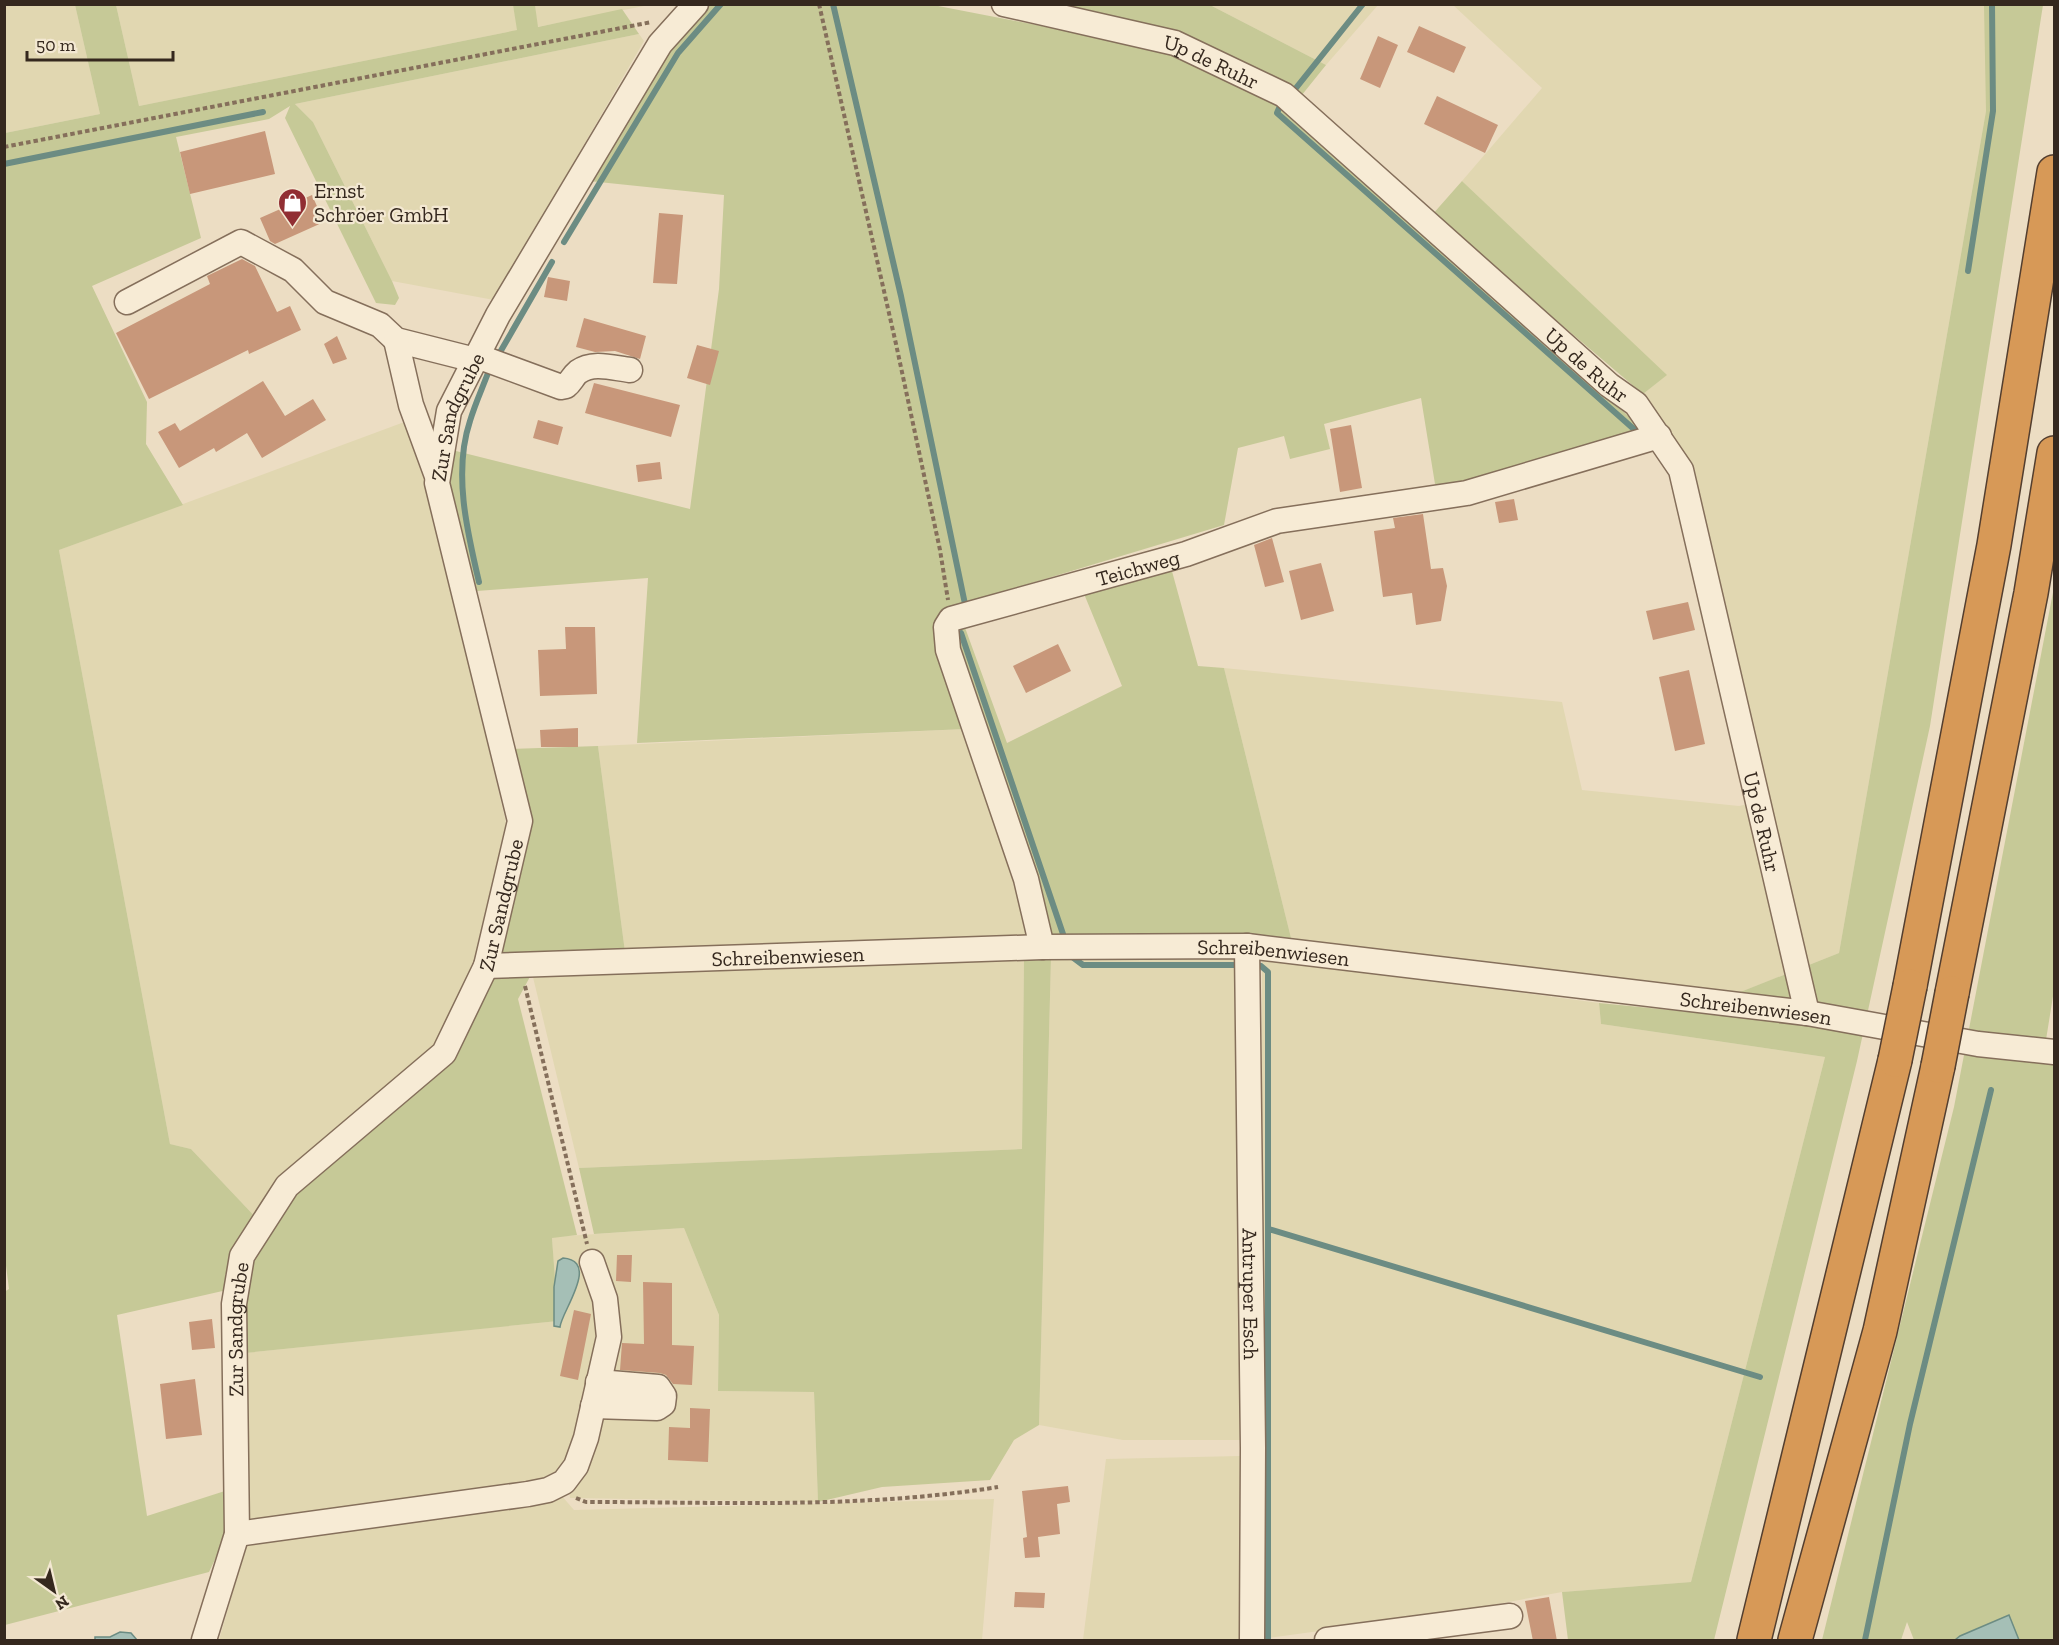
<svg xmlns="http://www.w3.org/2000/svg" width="2059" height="1645" font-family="'Zilla Slab',serif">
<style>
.farmland{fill:#e1d7b1}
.green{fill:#c6c997}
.water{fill:#a5bfb6;stroke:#6c8c83;stroke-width:1.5}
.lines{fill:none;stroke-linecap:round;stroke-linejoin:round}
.stream{stroke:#6c8c83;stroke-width:6}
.building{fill:#c8977a}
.minor-casing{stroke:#856f5b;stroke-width:27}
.highway-casing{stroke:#533e2f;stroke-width:36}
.path{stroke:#856f5b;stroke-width:4;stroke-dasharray:4.5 3;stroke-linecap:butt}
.minor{stroke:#f7ebd5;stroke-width:24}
.highway{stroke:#d79957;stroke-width:33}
.highway-bridge-casing{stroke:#533e2f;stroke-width:36;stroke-linecap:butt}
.highway-bridge{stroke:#d79957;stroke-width:33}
.labels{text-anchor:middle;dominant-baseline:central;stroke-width:4.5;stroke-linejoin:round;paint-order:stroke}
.street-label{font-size:21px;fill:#35281e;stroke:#f3e8d2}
.poi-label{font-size:21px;fill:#35281e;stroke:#f3e8d2;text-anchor:start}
</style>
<rect width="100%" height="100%" fill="#ecddc3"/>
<path class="farmland" d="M5,5H75L100,114L5,133Z
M116,5H513L518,30L139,106Z
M535,5H649L537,27Z
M1210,5H1378L1326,65Z
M1453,5H1988L1986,111L1839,953L1733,995L1292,942L1224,668L1562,702L1582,790L1739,806L1770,799L1690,465L1643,394L1666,375L1462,181L1542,88Z
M639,34L644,41L494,300L392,281L313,122L295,104Z
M407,421L426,479L506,823L475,965L436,1048L260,1222L191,1149L170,1144L59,550Z
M966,729L1014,877L1030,937L625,952L598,746Z
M1237,955L1242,1440H1123L1039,1425L1051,958Z
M1262,958L1599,1003L1601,1024L1825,1057L1691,1582L1562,1592L1444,1614L1261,1639Z
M1024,959L1022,1149L579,1168L532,973Z
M684,1228L719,1315L718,1391L814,1392L818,1502L570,1498L567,1461L545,1482L246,1526L245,1353L557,1321L552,1237Z
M1240,1456L1241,1640H1083L1106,1459Z
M561,1495L574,1510L994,1499L982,1640H219L247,1543Z"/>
<path class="green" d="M708,4L933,5L1175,52L1184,34L1048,5H1210L1326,65L1289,111L1645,431L1469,485L1435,484L1421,398L1324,424L1330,449L1290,459L1284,436L1238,448L1224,525L955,606L966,729L637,743L648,578L477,591L448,485L452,450L690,509L719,289L724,195L589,181L667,50Z
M75,5H116L139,106L517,30L513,5H535L538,27L622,9L639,34L295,104L313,122L392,281L399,298L395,305L376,303L285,118L290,106L269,119L176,137L201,238L92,286L147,402L146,444L183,505L59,550L170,1144L191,1149L260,1222L225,1275L227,1290L117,1315L147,1516L228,1490V1532L209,1572L5,1625L4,1292L9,1289L4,1250L5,133L100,114Z
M1984,5H2043L1930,726L1857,1061L1714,1640H1568L1562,1592L1691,1582L1825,1057L1601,1024L1599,1003L1690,1012L1839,953L1986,111Z
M1462,181L1667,375L1643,394L1432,215Z
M1170,564L1198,666L1224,668L1292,942L1051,936L957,647L963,622L1007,743L1122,686L1082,589Z
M2054,587V990L2045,1046L2054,1047V1640H2019L2008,1616L1960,1636L1955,1640H1914L1907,1622L1901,1640H1822L1954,1107Z
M598,746L625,952L532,973L518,999L577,1235L552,1238L558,1321L245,1353L243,1306L252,1258L301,1189L454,1052L526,824L510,749Z
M1051,958L1039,1425L1014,1440L990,1480L882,1487L818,1502L814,1392L718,1391L719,1315L684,1228L594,1234L579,1168L1022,1149L1024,959Z"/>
<path class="water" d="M563,1258C601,1261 561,1312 560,1327L554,1326V1287L558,1261Z
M2009,1615L2019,1640H1955L1960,1636Z
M120,1632L131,1633L137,1640H95V1637H110Z"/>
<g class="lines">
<path class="stream" d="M833,4L901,296L965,604
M1292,93L1363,4
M1280,106L1277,113L1636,431
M4,164L263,112
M564,242L678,53L721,4
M1968,271L1993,111L1992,4
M499,354L552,262
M479,582C467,531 453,472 470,421C475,404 482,389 488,373
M961,633L1063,934
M1071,956L1083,965H1235
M1261,966L1268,972V1640
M1269,1229L1760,1377
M1865,1640L1910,1424L1991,1090"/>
</g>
<path class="building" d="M1419,26L1466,47L1454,73L1407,52Z
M1378,36L1398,45L1380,88L1360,79Z
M1437,96L1498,125L1485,153L1424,124Z
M265,131L275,174L190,194L180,152Z
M312,195L324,222L275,244L270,241L260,218Z
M659,213L683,215L677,284L653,283Z
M242,259L255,266L277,312L290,306L301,330L249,354L248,350L149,399L116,333L210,284L207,276Z
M548,277L570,281L567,301L544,297Z
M584,318L646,336L640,359L615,351L595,352L576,347Z
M337,336L347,359L333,364L324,344Z
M697,345L719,351L710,385L687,378Z
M263,381L285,416L313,399L326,420L262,458L247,433L216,452L214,448L179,468L158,432L175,423L180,431Z
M594,383L680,405L671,437L585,413Z
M538,420L563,427L558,445L533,438Z
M1351,425L1362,488L1340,492L1330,429Z
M660,462L662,479L638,482L636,465Z
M1514,499L1518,520L1499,523L1495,502Z
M1423,514L1431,569L1443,568L1447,586L1441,621L1416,625L1412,593L1383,597L1374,531L1395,528L1393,518Z
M1272,538L1284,582L1265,587L1254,545Z
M1321,563L1334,611L1301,620L1289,571Z
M1688,602L1695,630L1653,640L1646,611Z
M565,627H595L597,694L540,696L538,650L566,649Z
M1058,644L1071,671L1026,693L1013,666Z
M1689,670L1705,744L1675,751L1659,677Z
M578,728V747H541L540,730Z
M617,1255H632L631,1282L616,1281Z
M643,1282L672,1283V1345L694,1346L692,1385L673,1384L666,1375L660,1373L620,1370L622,1343L644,1344Z
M574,1310L591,1314L578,1380L560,1376Z
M212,1319L215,1348L192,1350L189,1322Z
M195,1379L202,1435L166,1439L160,1384Z
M690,1408L710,1409L708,1462L668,1460L669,1427L690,1428Z
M1068,1486L1070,1502L1057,1504L1060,1534L1038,1537L1040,1557L1025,1558L1023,1538L1027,1537L1022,1491Z
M1015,1592L1045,1593L1044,1608L1014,1607Z
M1549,1597L1557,1641H1533L1525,1601Z"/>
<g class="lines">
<defs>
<g id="minor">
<path id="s1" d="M1004,4L1175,43L1284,95L1609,385L1636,404L1681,470L1807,1013"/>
<path d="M127,302L241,242L293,270L325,302L380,325L396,340L475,360"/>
<path d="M396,340L411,405L437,476"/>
<path d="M477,356L561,387L566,386C571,382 573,376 578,372C593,361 613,368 630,370"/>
<path id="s2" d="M1247,946L1253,1448L1252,1640"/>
<path id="s3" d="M1042,947L1026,879L948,650L946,627L951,619L1186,554L1277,521L1467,493L1659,436"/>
<path id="s4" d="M486,966L1042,947L1247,946L1807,1013L1978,1044L2054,1052"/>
<path d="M593,1406L657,1408L663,1404L664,1396L658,1387L598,1382"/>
<path d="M237,1534L528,1494L548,1490L564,1482L576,1466L586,1438L609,1337L605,1299L592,1262"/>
<path id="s5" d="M204,1640L237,1534L234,1304L242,1256L287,1186L444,1053L486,966L520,821L437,483L449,411L498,315L660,44L696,4"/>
<path d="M1327,1640L1510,1616"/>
</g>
<path id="highway" d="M1910,986L1994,545L2054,172
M1952,993L2031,593L2054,453
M1754,1640L1895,1060
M1795,1640L1880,1331L1938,1066"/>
</defs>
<use href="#minor" class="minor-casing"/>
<use href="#highway" class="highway-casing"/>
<path class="path" d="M819,4L896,344L940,550L948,600
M4,147L652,22
M525,986L587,1244
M576,1498L586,1502C723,1502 862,1509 998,1487"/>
<use href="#minor" class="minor"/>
<use href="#highway" class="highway"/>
<defs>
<path id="highway-bridge" d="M1895,1060L1910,986
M1938,1066L1952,993"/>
</defs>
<use href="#highway-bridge" class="highway-bridge-casing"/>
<use href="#highway-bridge" class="highway-bridge"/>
</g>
<defs>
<symbol id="shop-pin" viewBox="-11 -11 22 30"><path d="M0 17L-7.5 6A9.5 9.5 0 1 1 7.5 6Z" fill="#912e33" stroke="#f3e8d2"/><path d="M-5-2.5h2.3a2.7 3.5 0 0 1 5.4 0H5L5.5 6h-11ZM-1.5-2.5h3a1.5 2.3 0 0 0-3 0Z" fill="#fff"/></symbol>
</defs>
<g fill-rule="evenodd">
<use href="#shop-pin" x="276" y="186" width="33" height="45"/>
</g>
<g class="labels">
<g class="street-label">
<text stroke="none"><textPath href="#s1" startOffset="216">Up de Ruhr</textPath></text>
<text stroke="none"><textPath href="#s1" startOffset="702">Up de Ruhr</textPath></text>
<text stroke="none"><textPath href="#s5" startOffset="1342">Zur Sandgrube</textPath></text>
<text stroke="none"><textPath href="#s3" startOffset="538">Teichweg</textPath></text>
<text stroke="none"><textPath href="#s1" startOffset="1206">Up de Ruhr</textPath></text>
<text stroke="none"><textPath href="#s5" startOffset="838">Zur Sandgrube</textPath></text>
<text stroke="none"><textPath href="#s4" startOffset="788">Schreibenwiesen</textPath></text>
<text stroke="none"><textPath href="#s4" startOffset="302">Schreibenwiesen</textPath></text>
<text stroke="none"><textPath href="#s4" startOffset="1274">Schreibenwiesen</textPath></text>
<text stroke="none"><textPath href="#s2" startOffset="348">Antruper Esch</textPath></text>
<text stroke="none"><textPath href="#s5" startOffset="316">Zur Sandgrube</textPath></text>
</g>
<g class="poi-label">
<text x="314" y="190">Ernst<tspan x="314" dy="24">Schröer GmbH</tspan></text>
</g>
</g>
<rect width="2059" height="1645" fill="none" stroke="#35281e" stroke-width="12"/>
<g transform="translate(54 1591) rotate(146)" stroke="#f3e8d2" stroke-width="4.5" paint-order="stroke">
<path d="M0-4.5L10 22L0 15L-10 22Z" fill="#35281e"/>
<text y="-9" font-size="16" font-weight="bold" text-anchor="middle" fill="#35281e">N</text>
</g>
<path d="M27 51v9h146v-9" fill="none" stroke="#35281e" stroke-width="3"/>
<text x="36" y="51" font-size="18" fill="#35281e" stroke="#f3e8d2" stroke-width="4.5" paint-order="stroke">50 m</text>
</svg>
